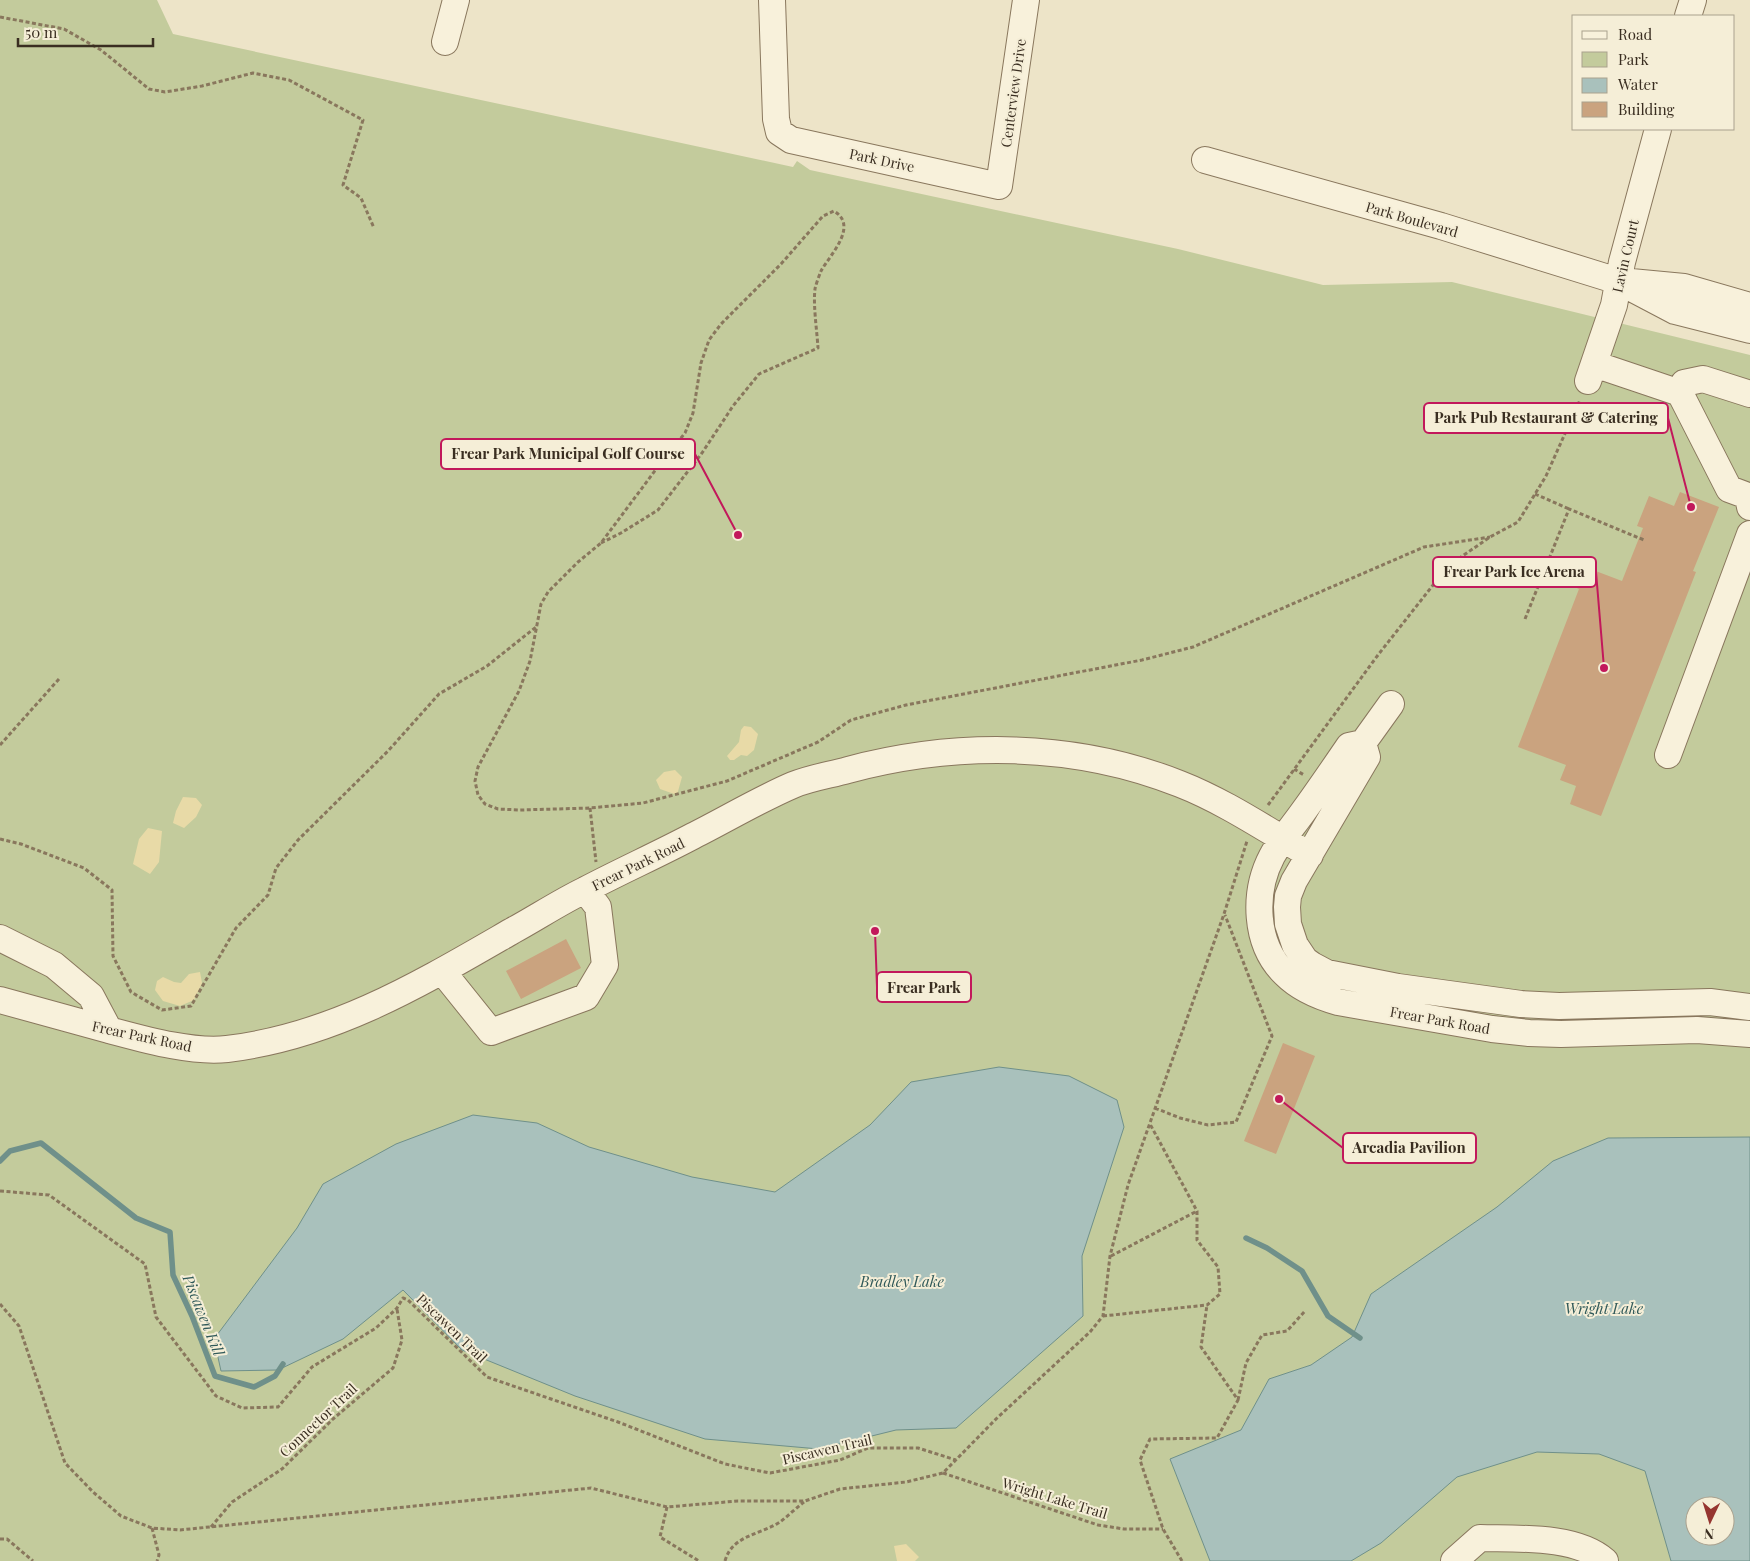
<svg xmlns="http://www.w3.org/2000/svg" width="1750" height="1561" font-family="'Playfair Display',serif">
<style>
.green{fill:#c3cb9c;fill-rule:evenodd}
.sand{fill:#e8daa7}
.water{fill:#a9c1bc;stroke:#6f908a;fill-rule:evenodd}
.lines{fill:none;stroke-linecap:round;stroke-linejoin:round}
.stream{stroke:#6f908a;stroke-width:5.5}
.building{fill:#caa37f}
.minor-casing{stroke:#89775d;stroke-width:28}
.path{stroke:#89775d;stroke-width:3;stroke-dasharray:4 2.5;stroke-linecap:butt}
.minor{stroke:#f8f1db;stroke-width:26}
.labels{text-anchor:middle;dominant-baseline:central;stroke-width:4;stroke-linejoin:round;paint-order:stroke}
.street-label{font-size:14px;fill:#3a2e21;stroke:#f5eed7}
.water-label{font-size:15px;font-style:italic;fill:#305959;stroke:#f5eed7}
.leader{fill:none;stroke:#c2185b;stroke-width:2}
.callout-dot{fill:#c2185b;stroke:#f5eed7;stroke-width:2}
.callout{fill:#f5eed7;stroke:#c2185b;stroke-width:2}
.callout-label{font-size:15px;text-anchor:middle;font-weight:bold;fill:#3a2e21}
</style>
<rect width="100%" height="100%" fill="#ede4c8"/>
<path class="green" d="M0,0H157L173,34L793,167L797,161L810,170L1178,249L1323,285L1452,282L1750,355V1561H0ZM1695,1506H1725V1536H1695Z"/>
<path class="sand" d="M744,726L751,727L758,734L754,750L747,756L741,755L734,760H730L727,756L739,742L741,730Z
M675,770L682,777L677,795L660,789L656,780L664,772Z
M183,797L196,798L202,805L196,817L184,828L173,823L176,811Z
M148,828L162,831L159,862L150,874L133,864L139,839Z
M200,972L202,983L194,1000L180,1006L163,1001L155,990L157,981L163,977L174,982L181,983L189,974Z
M906,1544L919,1557L915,1561H897L894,1546Z"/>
<path class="water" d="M999,1067L1069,1076L1117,1100L1124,1127L1082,1256L1083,1316L956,1428L896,1430L819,1449L705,1439L575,1396L462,1350L403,1290L343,1339L278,1370L221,1371L214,1339L297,1228L323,1184L396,1144L473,1115L537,1123L589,1147L692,1177L775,1192L870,1125L911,1082Z
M1750,1137V1561H1671L1645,1471L1599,1454L1537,1452L1457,1477L1381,1543L1351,1561H1210L1170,1459L1241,1430L1269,1379L1311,1365L1352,1337L1371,1294L1497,1207L1553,1161L1608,1138ZM1695,1506H1725V1536H1695Z"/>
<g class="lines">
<path class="stream" d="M0,1161L10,1151L41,1143L136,1218L170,1232L173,1275L192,1316L215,1376L254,1387L275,1376L283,1364
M1246,1238L1267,1248L1302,1271L1328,1316L1360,1338"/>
</g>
<path class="building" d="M1680,492L1719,507L1693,571L1696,572L1601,816L1570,804L1576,786L1560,780L1566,765L1518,747L1579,589L1564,582L1572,562L1622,581L1643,528L1637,526L1649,496L1674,506Z
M566,939L581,968L521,999L506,971Z
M1283,1043L1315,1056L1276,1154L1244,1141Z"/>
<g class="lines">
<defs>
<path id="minor" d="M772,0L776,119L779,132L791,140L999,186L1026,0
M1688,16L1693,0
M445,42L456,0
M1205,160L1441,226L1618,281L1675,311L1750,330
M1631,282L1684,287L1750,306
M1594,364L1680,393L1729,489L1748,496L1750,507
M1588,381L1614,305L1622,262L1658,129
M1680,393L1684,383L1703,379L1750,394
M1391,704L1363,743L1349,746C1334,768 1319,790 1303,812C1293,826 1281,840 1272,856C1253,892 1254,944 1285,974C1299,988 1320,997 1338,1002L1492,1029L1529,1033L1561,1034L1697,1030L1750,1034
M1363,743L1367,757L1294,881L1288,896L1287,907L1288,924L1295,945L1305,960L1312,965L1327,973L1398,987L1521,1004L1559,1006L1710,1002L1750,1007
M1668,755L1750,534
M0,938L54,965L91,996L109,1030
M442,971L491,1032L586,997L605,965L598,907L585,890
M0,1000C36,1010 73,1020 109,1030C143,1039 191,1053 227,1049C334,1036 420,984 512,931C536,918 560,902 585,890C621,871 657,855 693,836C725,820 760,799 793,785C810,778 830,775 848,770C956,741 1075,742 1180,784C1226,802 1268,831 1310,855
M1454,1561L1480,1538C1517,1539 1576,1535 1605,1561"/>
</defs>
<use href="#minor" class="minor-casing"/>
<path class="path" d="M0,17L64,29L101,50L149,89L165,92L202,86L253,73L289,80L363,120L343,185L361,198L374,228
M1535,494L1569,509
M601,543L621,533L658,510L702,453L733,406L759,374L818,348C817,331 813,305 815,289C816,284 819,276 821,271C830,255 859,226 834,211L823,216L781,264L721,324L709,340L701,363L693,413L685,433L660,464L601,543L578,562L548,592L541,604L530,661L519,691L478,767L475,781L478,795L485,804L498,809L520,810L590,808L643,803L727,781L818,742L851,720L906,705L1142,660L1193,647L1424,547L1490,537
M1525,619L1569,509L1644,540
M0,745L59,679
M1294,769L1304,775
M1268,805L1378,655L1448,566L1490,537L1518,522L1546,476L1580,400
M590,808L596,862
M0,839L21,844L84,868L112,890L113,956L131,992L162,1010L191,1006L236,928L268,895L276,868L298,840L388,751L439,694L487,666L536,627
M1155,1108L1180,1118L1208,1125L1236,1122L1272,1036L1225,915
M0,1191L49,1195L145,1264L156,1317L216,1396L242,1408L278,1407L312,1367L376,1328L397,1308L403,1298L408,1300L487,1377L618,1422L725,1464L770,1473L840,1460L868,1448H918L956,1460
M1111,1256L1197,1211
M0,1304L19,1326L65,1463L93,1492L121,1516L152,1528L180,1530L591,1488L667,1507L738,1501H805L840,1489L906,1482L943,1473L996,1419L1090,1332L1103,1316L1110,1256L1128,1185L1224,914L1247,841
M1103,1316L1207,1305L1220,1294L1218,1267L1197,1240V1211L1150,1124
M1238,1400L1246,1363L1262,1335L1287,1331L1305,1311
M943,1473L1098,1525L1124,1529H1163
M667,1507L660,1537L699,1561
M211,1527L232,1502L282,1469L333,1419L393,1368L402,1340L397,1309
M152,1528L159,1555L157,1561
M0,1539H7L33,1561
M725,1561C732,1535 760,1535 780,1522C788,1516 796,1508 804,1502
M1182,1561L1163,1529L1140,1460L1150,1439L1217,1438L1238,1400L1201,1347L1207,1305"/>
<use href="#minor" class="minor"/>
</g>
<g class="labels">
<g class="street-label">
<text transform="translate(1013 93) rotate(-82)">Centerview Drive</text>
<text transform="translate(882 160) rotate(12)">Park Drive</text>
<text transform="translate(1412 219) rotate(16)">Park Boulevard</text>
<text transform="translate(1625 256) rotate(-77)">Lavin Court</text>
<text transform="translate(638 864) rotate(-26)">Frear Park Road</text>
<text transform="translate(1440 1020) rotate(10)">Frear Park Road</text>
<text transform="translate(142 1036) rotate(12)">Frear Park Road</text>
<text transform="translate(452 1328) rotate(44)">Piscawen Trail</text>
<text transform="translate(318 1420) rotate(-43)">Connector Trail</text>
<text transform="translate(827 1449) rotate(-13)">Piscawen Trail</text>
<text transform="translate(1055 1498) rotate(17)">Wright Lake Trail</text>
</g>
<g class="water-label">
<text x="902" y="1281">Bradley Lake</text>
<text x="1604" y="1308">Wright Lake</text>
<text transform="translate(204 1315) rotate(68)">Piscawen Kill</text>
</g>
</g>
<path class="leader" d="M1691 507L1668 418M738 535L695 454M1604 668L1596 572M875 931L877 987M1279 1099L1343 1148"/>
<g class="callout-dot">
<circle cx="1691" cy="507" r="5"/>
<circle cx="738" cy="535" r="5"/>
<circle cx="1604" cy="668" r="5"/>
<circle cx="875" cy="931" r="5"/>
<circle cx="1279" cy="1099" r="5"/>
</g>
<g class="callout">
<rect x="1424" y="403" width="244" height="30" rx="5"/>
<rect x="441" y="439" width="254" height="30" rx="5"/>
<rect x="1433" y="557" width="163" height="30" rx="5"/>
<rect x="877" y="972" width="94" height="30" rx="5"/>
<rect x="1343" y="1133" width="133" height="30" rx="5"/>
</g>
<g class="callout-label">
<text x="1546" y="423">Park Pub Restaurant &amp; Catering</text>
<text x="568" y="459">Frear Park Municipal Golf Course</text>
<text x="1514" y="577">Frear Park Ice Arena</text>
<text x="924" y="993">Frear Park</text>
<text x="1409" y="1153">Arcadia Pavilion</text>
</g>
<rect x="1572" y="15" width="162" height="115" fill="#f5eed7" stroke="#aaa18e"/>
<rect x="1582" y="31" width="25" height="8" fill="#f8f1db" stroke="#aaa18e"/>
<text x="1618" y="40" font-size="15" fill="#3a2e21">Road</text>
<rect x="1582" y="52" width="25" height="15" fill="#c3cb9c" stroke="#aaa18e"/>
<text x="1618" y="65" font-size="15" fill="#3a2e21">Park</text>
<rect x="1582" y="78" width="25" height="15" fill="#a9c1bc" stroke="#aaa18e"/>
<text x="1618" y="90" font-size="15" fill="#3a2e21">Water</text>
<rect x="1582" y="102" width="25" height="15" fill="#caa37f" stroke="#aaa18e"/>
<text x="1618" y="115" font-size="15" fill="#3a2e21">Building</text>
<g transform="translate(1710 1521) rotate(184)"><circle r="24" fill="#f5eed7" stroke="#aaa18e"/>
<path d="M0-4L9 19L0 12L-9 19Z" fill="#953530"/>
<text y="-8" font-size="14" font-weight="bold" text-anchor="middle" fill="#3a2e21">N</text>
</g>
<path d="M18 38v8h135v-8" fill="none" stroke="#3a2e21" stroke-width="2.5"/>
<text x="25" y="38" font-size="15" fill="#3a2e21" stroke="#f5eed7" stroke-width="4" paint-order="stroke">50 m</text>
</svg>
